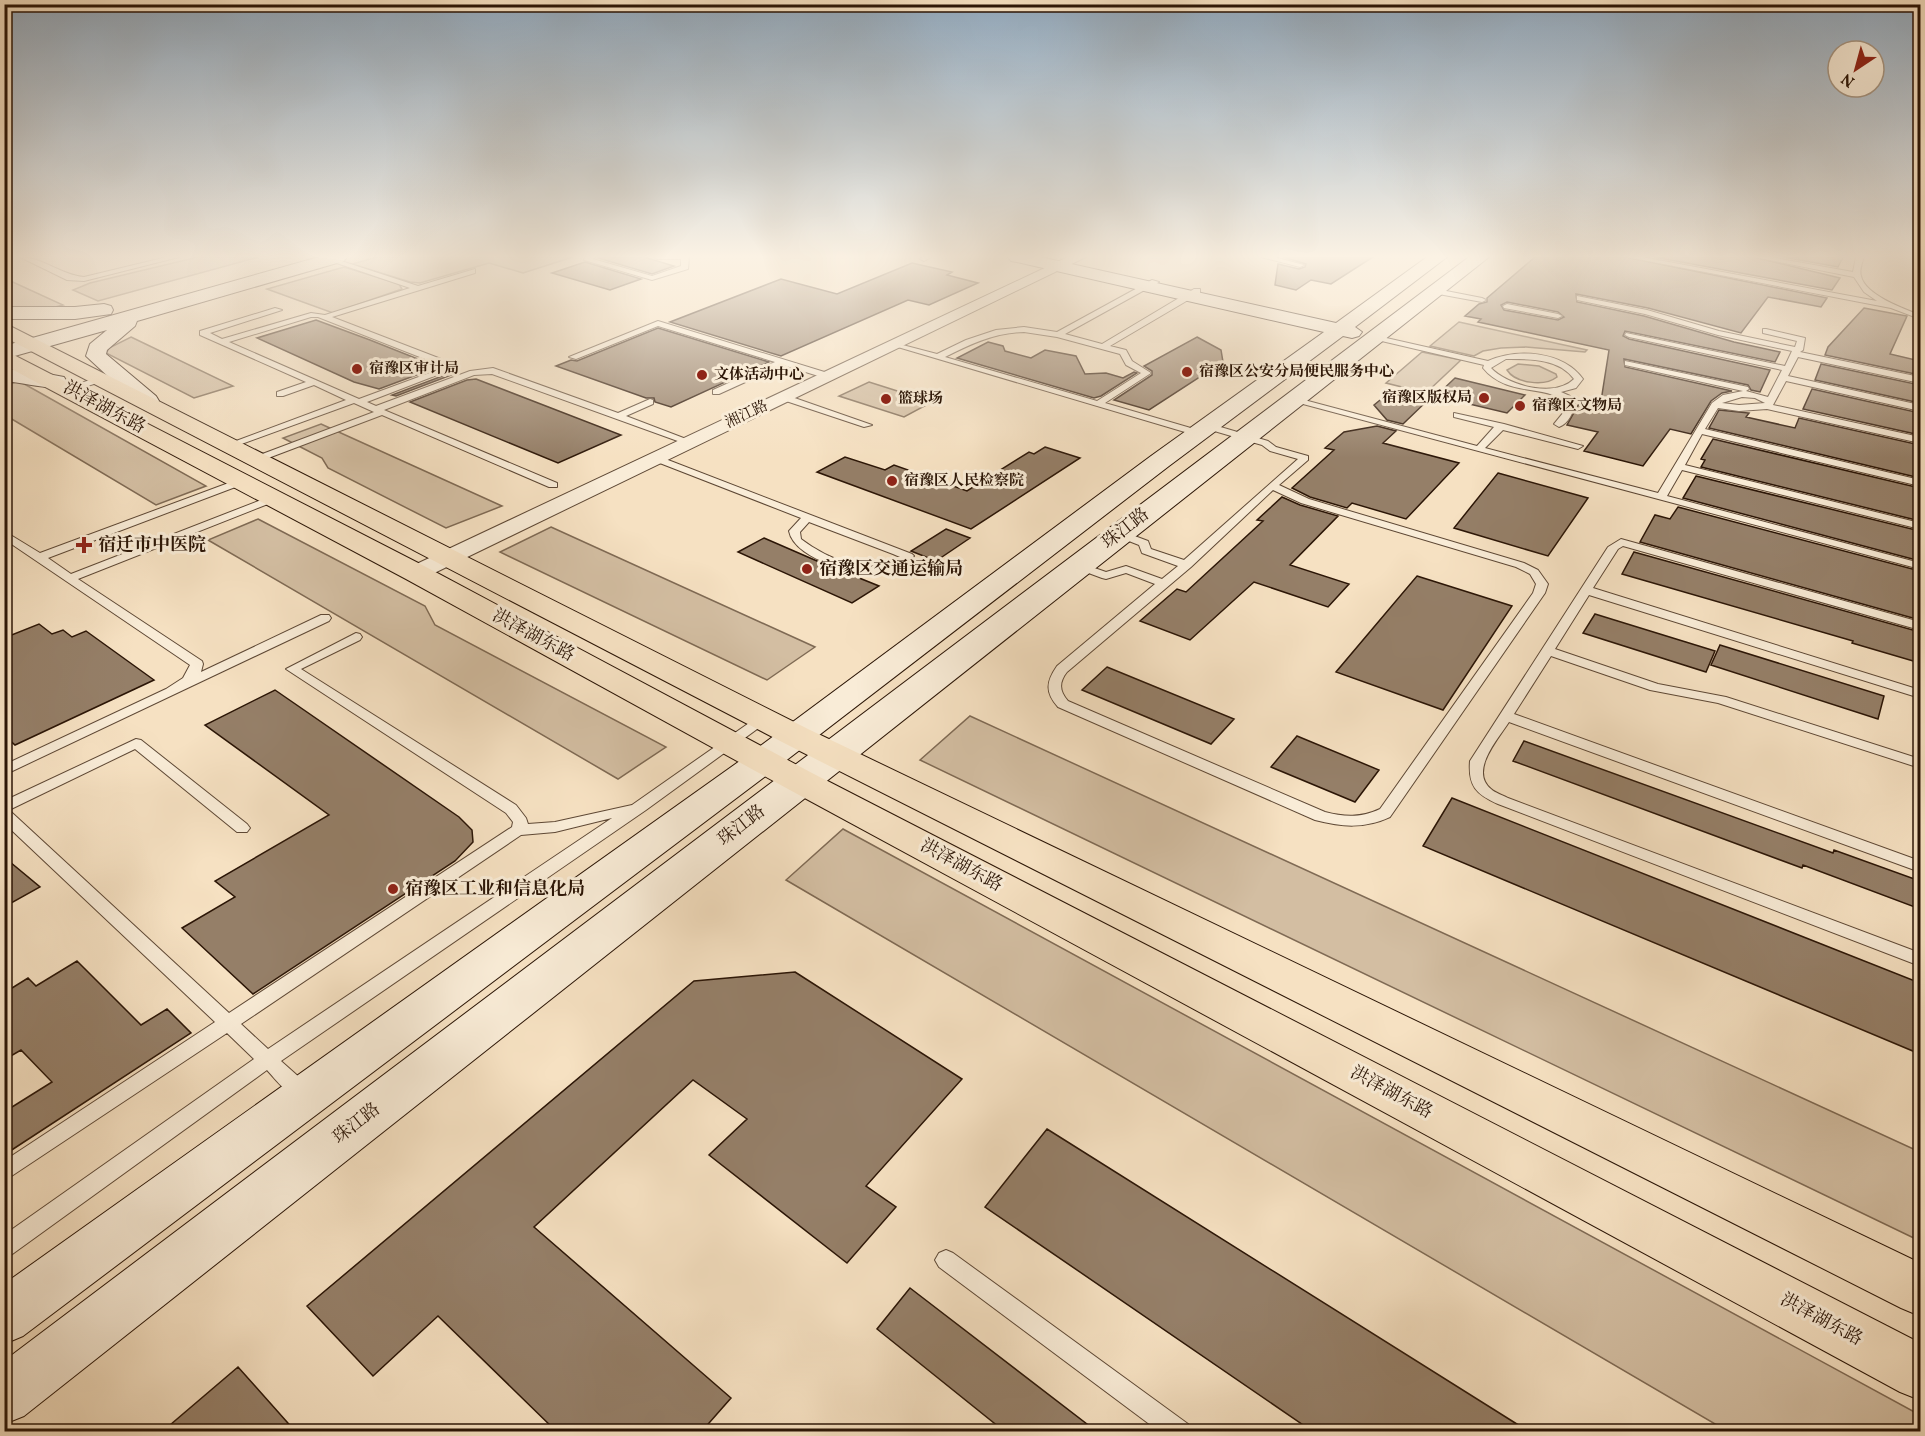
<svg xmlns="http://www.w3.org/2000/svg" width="1925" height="1436" font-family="Vollkorn,'Noto Serif SC',serif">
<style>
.green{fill:#d3bea2;stroke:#7f6a54;stroke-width:1.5}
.building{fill:#957f68;stroke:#2b1506;stroke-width:1.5;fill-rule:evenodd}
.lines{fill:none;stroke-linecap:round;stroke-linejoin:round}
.lane-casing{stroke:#5e4835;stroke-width:2}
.street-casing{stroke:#5e4835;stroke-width:2}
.secondary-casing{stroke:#2b1506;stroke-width:2}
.primary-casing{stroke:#2b1506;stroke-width:2}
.lane{fill:#f9ecd7;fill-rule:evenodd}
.street{fill:#f9ecd7;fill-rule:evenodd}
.secondary{fill:#f9ecd7;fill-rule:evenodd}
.primary{fill:#f6e1c2;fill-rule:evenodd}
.poi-dot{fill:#8f2418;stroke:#f9ecd7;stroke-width:2}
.labels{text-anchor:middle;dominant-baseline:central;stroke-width:6;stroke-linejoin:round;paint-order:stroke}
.far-poi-label{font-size:15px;font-weight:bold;fill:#2b1506;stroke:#f9ecd7;text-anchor:start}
.far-street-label{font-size:15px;fill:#2b1506;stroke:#f9ecd7}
.street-label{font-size:18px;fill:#2b1506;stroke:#f9ecd7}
.poi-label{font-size:18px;font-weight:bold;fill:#2b1506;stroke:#f9ecd7;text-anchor:start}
</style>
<rect width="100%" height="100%" fill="#f6e1c2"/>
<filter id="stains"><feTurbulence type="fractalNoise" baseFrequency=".00333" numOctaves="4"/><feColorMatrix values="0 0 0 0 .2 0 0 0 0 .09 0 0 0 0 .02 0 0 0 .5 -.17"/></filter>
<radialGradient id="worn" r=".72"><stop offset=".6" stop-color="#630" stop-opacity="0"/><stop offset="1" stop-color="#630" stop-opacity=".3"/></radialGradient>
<path class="green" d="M198,257H259L98,301L73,290L90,283Z
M377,257H573L523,273L489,263L420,283L410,282L352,264Z
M344,267L399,284L402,289L333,313L267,289Z
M4,278L63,305L36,312L5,310Z
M1459,322L1587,350L1585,352L1526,347L1501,348L1483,351L1474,356L1430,346Z
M131,337L233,386L194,398L106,353L109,348Z
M1422,352L1461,360L1426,393L1386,383Z
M1518,364L1539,366L1556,374L1557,377C1544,387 1515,383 1507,370Z
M19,381L206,486L156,505L5,415V386Z
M869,382L932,402L904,417L839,396Z
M321,424L502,506L446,528L328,468L322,458L283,438Z
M258,519L425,606L435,625L666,747L618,779L208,540Z
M551,527L815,647L767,680L500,552Z
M970,716L1920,1152V1241L920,760Z
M843,829L1920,1415V1431H1727L786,880Z"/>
<path class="building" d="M601,257H644L674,266L652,274L598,258Z
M1283,257H1373L1331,284L1311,280L1296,290L1275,285L1278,264L1299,269L1305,267L1306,264Z
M1535,257H1625L1827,298L1821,307L1768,297L1741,333L1648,308L1576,294L1577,302L1644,316L1734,342L1780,352L1775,362L1625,331L1623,336L1629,339L1770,370L1760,392L1751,390L1748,385L1624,359L1625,367L1732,391L1722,393L1711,401L1691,434L1670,429L1643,466L1584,451L1598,432L1567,425L1580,402L1601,401L1609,350L1478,322L1481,319L1465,316L1479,304L1487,302V298ZM1507,302L1558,312L1564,317L1558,320L1504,310L1501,305Z
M1654,257H1753L1840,278L1832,290Z
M1783,257H1843L1838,267Z
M585,262L641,279L610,290L552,273Z
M912,263L952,272L947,275L978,283L929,305L908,300L781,356L670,322L781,279L837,294Z
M1864,308L1907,316L1890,354L1920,361V375L1825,355L1828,347Z
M316,320L370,340L438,367L379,389L354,382L257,338Z
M658,328L769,362L671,407L655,402L654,398H646L556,366L571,360L577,361Z
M1197,337L1221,350L1223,362L1149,410L1114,400L1152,375V371L1144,366Z
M988,342L1003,346L1005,351L1031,358L1045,350L1076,356L1085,374L1106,373L1123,378L1134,372L1137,373L1101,396L1094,398L957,358Z
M1821,364L1920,385V403L1815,380Z
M450,373L454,374L396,396L392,395Z
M1455,378L1525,395L1507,413L1436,396Z
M476,379L621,435L558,463L410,402L467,380Z
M1812,389L1920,413V435L1803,409Z
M1391,391L1428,400L1403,424L1387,420L1374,405Z
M1719,410L1749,413L1746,417L1795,428L1799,418L1920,445V478L1709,428Z
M1377,426L1396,431L1383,443L1459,463L1406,519L1352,503L1347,508L1310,497L1292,488L1334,450L1325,448L1344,432Z
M1713,439L1920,488V521L1701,467L1705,460L1701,459Z
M1045,447L1080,458L971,529L817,472L845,457L885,470L894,465L967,491L1029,452L1034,454Z
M1498,473L1588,498L1548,556L1454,528Z
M1696,476L1920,531V561L1683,498Z
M1282,497L1300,505L1338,516L1290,565L1349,584L1328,607L1254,582L1190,640L1140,621L1177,589L1186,592L1263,521L1257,520Z
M1678,507L1920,571V620L1640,542L1655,515L1670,519Z
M946,529L970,538L936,561L911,551Z
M764,538L817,561L879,586L852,603L738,552Z
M1634,552L1920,632V663L1852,643L1853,641L1622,574Z
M1417,576L1512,606L1443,710L1336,672Z
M1595,614L1715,651L1706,672L1583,633Z
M39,624L52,634L63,630L72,637L86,631L154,680L15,745L4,735V638Z
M1720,645L1884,696L1878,719L1711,665Z
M1107,667L1234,719L1211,744L1082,690Z
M275,690L459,817L472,830L473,842L455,861L253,994L182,928L235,897L215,881L329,815L205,725Z
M1297,736L1379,770L1355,802L1271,767Z
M1524,741L1833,853L1834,850L1920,881V909L1803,865L1802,868L1513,761Z
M1452,798L1920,983V1054L1423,846Z
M4,857L40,887L4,907Z
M77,961L141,1025L167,1009L191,1033L4,1155V1112L52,1082L21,1050L4,1060V993L28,978L36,986Z
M795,972L962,1079L866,1186L896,1207L847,1263L709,1155L747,1119L693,1080L534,1227L731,1398L702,1431H556L438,1316L373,1376L307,1306L694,981Z
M1047,1129L1528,1431H1312L985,1207Z
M910,1288L1096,1431H1004L877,1329Z
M238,1367L295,1431H163Z"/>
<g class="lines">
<defs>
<path id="lane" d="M20,257C42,257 61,275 84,277L167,257H179L84,281L67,280Z
M319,257H329L418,286L475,269V273L332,317L441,359V363H435L318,317H311L229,342L359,399L443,368L450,370L367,402L376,406L470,371L493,368L618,413L650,399L653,400V404L626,416L694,442L686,444L492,374L474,375L384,410L557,483V487H549L382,415L263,460H257V456L374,412L354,403L236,446L228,444L346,400L314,385L283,396H277V392L306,382L200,335V331L275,308L282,310L210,333L222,339L311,313L325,315L410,288Z
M585,257H595L593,259L652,276L681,266V259H657L654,257H689L688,269L652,280L584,260Z
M922,257H931L924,261L920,259Z
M1261,257H1274L1304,265L1300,267Z
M1627,257H1642L1877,301L1864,292L1854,277L1755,257H1770L1853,272L1856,257H1864C1862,263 1859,270 1861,276C1865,295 1904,309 1920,315V319L1891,308Z
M1152,280L1159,282L1065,334L1102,344L1194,289H1200V293L1110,346L1126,350L1132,361L1151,373L1105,403L1201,431V435H1195L891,345L895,343L937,354L966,340L996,330L1024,327L1057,332ZM1024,332L1057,337L1120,354L1126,365L1141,373L1097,401L945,357C971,344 994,333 1024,332Z
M1436,289L1482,298L1486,300L1482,302L1433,293V289Z
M1577,296L1647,310L1719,331L1795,347L1797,341L1763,333V329H1766L1805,338L1803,350L1800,352L1920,377V383L1798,357L1788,376L1920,405V411L1786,381L1773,405L1920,437V443L1767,409L1739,411L1718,408L1705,429L1920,480V486L1702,434L1685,465L1920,523V529L1682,470L1667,496L1920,563V569L1288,400L1293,397L1477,446L1494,427L1454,417V413L1504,424L1583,446L1578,449L1503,430L1485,448L1658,493L1712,403L1723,395L1743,391L1625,365V361L1748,387L1749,389L1746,391L1768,397L1782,370L1629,337L1625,335L1626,333L1785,366L1792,351L1718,335L1645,314L1577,300ZM1742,397L1755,398L1765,403L1739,405L1722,403Z
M1507,304L1558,314L1562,316L1558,318L1504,308L1503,306Z
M658,321L831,374L832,376L828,379L783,365L719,394H713V390L775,362L658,326L576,359L569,357Z
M1373,335L1488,361C1517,348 1563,351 1583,379L1576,388L1561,392L1570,396L1575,403C1573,413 1569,423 1559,427L1554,424L1563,413L1565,403C1550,384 1507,398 1483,368L1484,365L1373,339ZM1506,359C1529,359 1559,358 1574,379C1555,398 1508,386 1491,368Z
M104,375L108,378L107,380L68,392L64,389Z
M780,395H786L872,425L864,427L780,399Z
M1207,423L1268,441L1276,447L1308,456V460L1279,485L1309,499L1524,563L1538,570L1548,584L1545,593L1390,817C1364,829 1342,827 1315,820L1058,707C1045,692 1046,682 1057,666L1155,584L1126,573L1106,579L1102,578L1075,568V564H1083L1106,572L1126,566L1162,579L1178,566L1142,553L1139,545L1116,536V532H1124L1148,541L1151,549L1184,560L1298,459L1270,451L1262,445L1204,428L1202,426ZM1273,490L1301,503L1516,567L1530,574L1536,584L1533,593L1380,809C1361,818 1344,817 1325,812L1068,701C1059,691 1059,682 1067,672L1191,567Z
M655,455L912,554L914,556C909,562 902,567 895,570C867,579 795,562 789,531L801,518L652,460V456ZM809,522L893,554L900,557C871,579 826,558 801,539L800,532Z
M242,478L246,479V483L48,558L71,574L274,495L278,496V500L78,579L202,661L203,664L201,672L321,615H329L331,618L329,621L4,775V765L166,689L183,678L190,665L4,539V531L40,553Z
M1621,539L1920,622V630L1623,546L1618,549L1593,588L1920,690V698L1589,595L1555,649L1658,684L1726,697L1920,759V768L1718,703L1650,690L1551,656L1514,714L1920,861V872L1509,722C1498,739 1469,771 1491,789C1495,793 1503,795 1508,798L1920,953V966L1498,804C1476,794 1468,786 1470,761L1608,547Z
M356,633L360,634L362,637L360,640L301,669L516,805L526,818L528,824L555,822L632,805L759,716H769L771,719L646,810L281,1061L309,1086L311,1092L309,1098C293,1103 277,1081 267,1070L11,1255L4,1258V1235L254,1059L227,1033L4,1181V1161L215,1022L4,823V801L136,739L141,740L247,824L250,828L247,832H237L135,749L9,810L229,1013L512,827L513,822L506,813L286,669ZM612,818L268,1049L241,1024L521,835L555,832Z
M946,1250L953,1253L1188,1424L1192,1432H1160L939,1267L935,1260L939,1253Z"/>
<path id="street" d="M1068,257H1086L424,578L416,580L408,578L405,573L408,568Z"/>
<path id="secondary" d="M319,257H347L344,261L137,321L135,326L107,350L106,354L156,396L159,401L156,406L148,408L140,406L86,356L90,344L107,330L4,359V346Z
M1008,257H1040L1336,323L1427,257H1447L1355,327L1362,332L1359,336L1352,338L1343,336L1169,466L775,769L23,1336L4,1344V1284L751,753L1151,456L1324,332L1017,262L1011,261Z
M1469,257H1489L24,1416L4,1424V1361Z
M104,304L111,306L113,310L111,314L75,319H4V307H75Z
M4,369C25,370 44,373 64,377L67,382L64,387C48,390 22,382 4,381Z"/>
<path id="primary" d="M4,323L808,729L1920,1263V1316L1901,1308L784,743L4,337Z
M4,350L426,567L812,773L1920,1343V1400L1900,1392L788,789L406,579L4,365Z"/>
</defs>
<use href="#lane" class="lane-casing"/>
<use href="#street" class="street-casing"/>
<use href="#secondary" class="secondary-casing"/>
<use href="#primary" class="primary-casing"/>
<use href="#lane" class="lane"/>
<use href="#street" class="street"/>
<use href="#secondary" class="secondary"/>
<use href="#primary" class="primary"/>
</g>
<linearGradient id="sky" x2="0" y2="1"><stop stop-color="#92aabf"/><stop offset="0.56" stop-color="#fbf2e4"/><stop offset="1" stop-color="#fbf2e4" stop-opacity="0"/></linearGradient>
<rect width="1925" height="458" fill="url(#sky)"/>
<g class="poi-dot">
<circle cx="357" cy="369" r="6"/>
<circle cx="1187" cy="372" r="6"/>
<circle cx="702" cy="375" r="6"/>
<circle cx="1484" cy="398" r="6"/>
<circle cx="886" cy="399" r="6"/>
<circle cx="1520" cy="406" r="6"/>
<circle cx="892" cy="481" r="6"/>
<path d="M81 536h6v6h6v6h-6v6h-6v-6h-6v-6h6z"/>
<circle cx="807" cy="569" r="6"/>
<circle cx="393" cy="889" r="6"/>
</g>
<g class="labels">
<g class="far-poi-label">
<text x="369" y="369">宿豫区审计局</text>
<text x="1199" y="372">宿豫区公安分局便民服务中心</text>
<text x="714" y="375">文体活动中心</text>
<text x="1472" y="398" text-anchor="end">宿豫区版权局</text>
<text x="898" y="399">篮球场</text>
<text x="1532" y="406">宿豫区文物局</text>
<text x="904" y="481">宿豫区人民检察院</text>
</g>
<g class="far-street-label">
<text transform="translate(747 415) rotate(-25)">湘江路</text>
</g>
<g class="street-label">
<text transform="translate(104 408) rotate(28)">洪泽湖东路</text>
<text transform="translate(1126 529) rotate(-38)">珠江路</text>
<text transform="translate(533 636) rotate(28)">洪泽湖东路</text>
<text transform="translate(742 826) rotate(-38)">珠江路</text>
<text transform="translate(961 866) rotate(28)">洪泽湖东路</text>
<text transform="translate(1391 1093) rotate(28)">洪泽湖东路</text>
<text transform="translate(357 1124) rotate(-38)">珠江路</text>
<text transform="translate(1821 1320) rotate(28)">洪泽湖东路</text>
</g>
<g class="poi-label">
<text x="98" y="545">宿迁市中医院</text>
<text x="819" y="569">宿豫区交通运输局</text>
<text x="405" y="889">宿豫区工业和信息化局</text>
</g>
</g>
<rect width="1925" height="1436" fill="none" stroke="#f6e1c2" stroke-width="24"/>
<rect x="6" y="6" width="1913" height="1424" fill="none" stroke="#2b1506" stroke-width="3"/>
<rect x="12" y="12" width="1901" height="1412" fill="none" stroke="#2b1506" stroke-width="1.5"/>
<g transform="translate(1856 69) rotate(216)"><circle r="28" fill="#f9ecd7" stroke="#a79683" stroke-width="1.5"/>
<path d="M0-4.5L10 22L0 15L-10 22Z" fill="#8f2418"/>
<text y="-9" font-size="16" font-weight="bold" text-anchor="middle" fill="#2b1506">N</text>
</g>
<rect width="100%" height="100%" filter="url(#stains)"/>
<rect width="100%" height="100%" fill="url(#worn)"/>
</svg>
